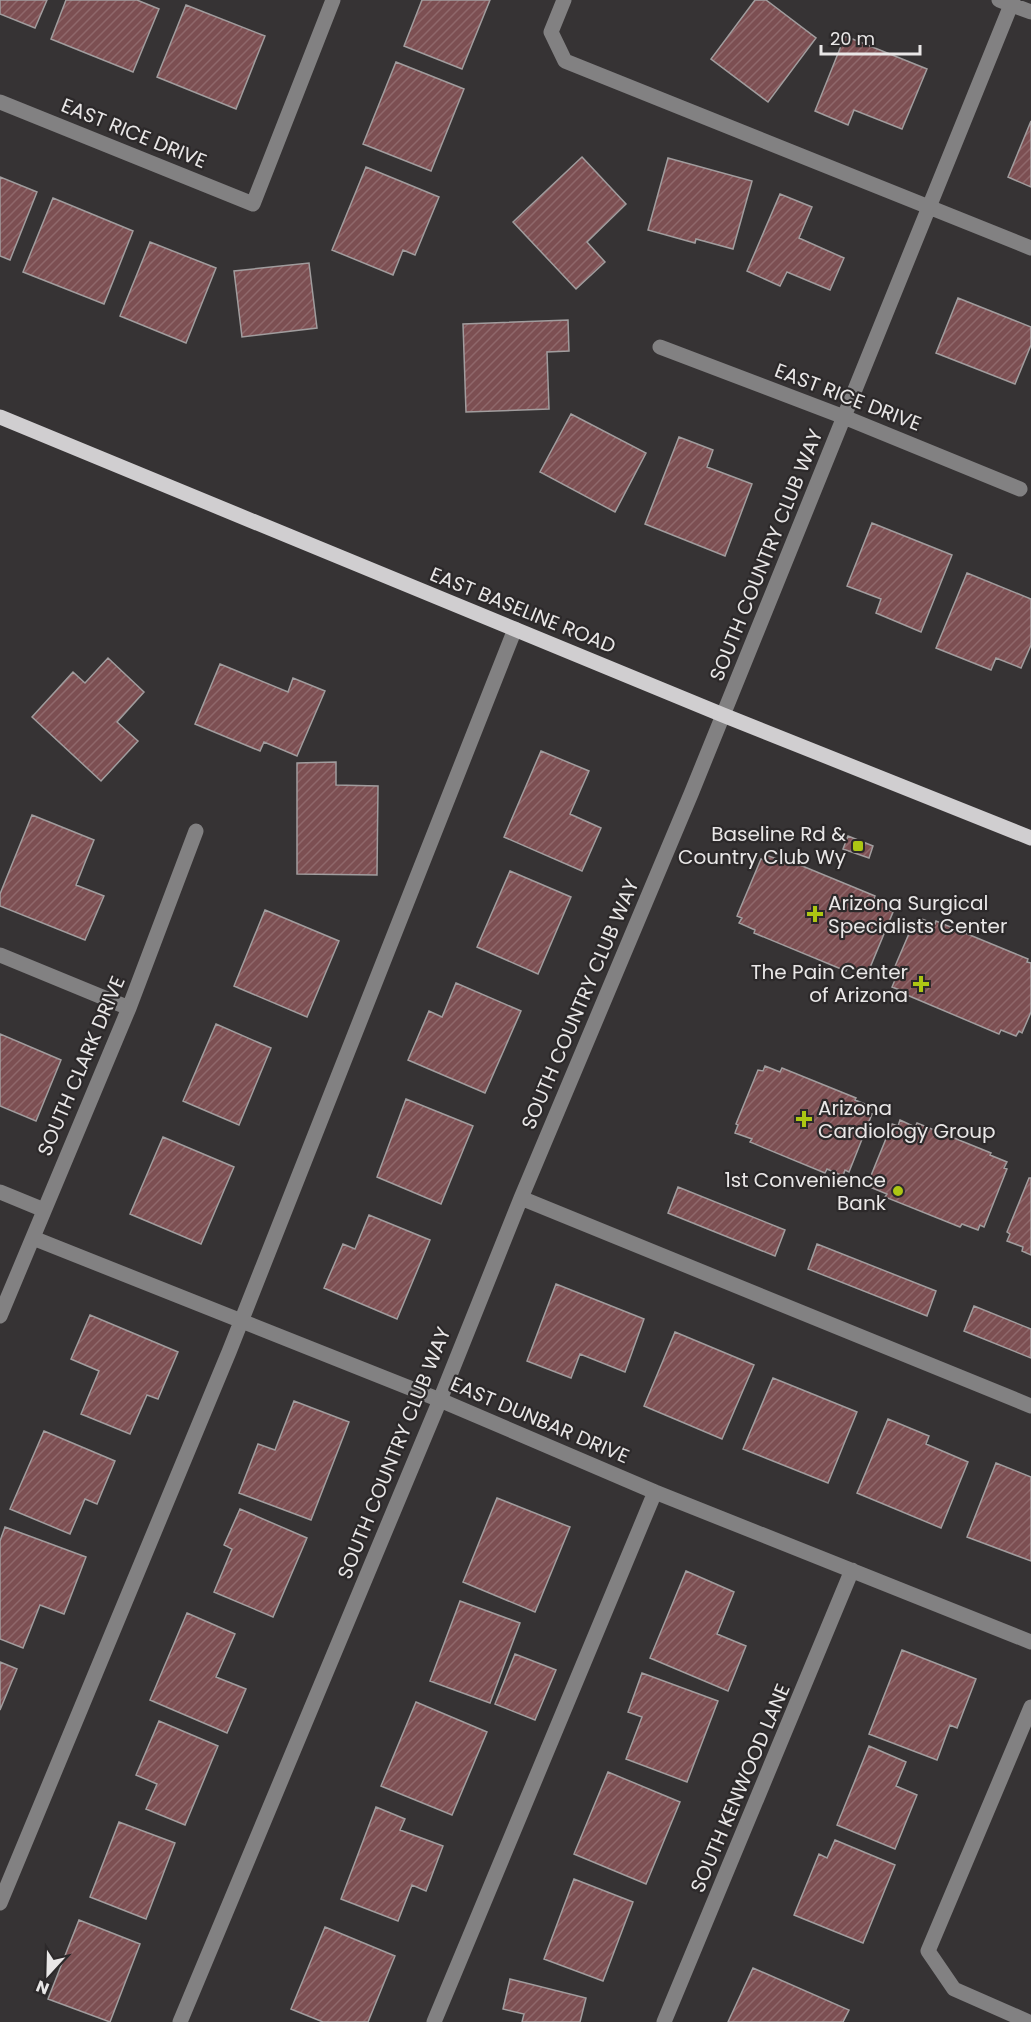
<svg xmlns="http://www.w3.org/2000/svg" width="1031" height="2022" font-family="Poppins,sans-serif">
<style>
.building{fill:url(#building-hatch);stroke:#a19d9e;stroke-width:1.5}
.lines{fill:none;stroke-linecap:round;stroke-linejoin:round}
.minor{stroke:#828182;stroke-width:15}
.major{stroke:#d0ced0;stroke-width:15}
.poi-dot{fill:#acc613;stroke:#2c292a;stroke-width:2}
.labels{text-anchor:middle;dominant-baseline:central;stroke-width:4.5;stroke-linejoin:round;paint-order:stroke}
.street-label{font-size:20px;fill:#e9e7e7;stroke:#2c292a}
.poi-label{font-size:20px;fill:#e9e7e7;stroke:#2c292a;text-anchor:end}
</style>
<defs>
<pattern id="building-hatch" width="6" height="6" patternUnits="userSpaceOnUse" patternTransform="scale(1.5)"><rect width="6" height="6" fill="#7c4f52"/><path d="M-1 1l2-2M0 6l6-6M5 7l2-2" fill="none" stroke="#8f686b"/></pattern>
</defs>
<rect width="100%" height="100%" fill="#363334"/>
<path class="building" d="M0,0H47L35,28L0,14Z
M66,0H137L159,9L133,72L51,39Z
M422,0H490L462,69L404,46Z
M755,0H766L816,38L768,102L711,59Z
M186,5L265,36L236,109L157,77Z
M845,36L927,69L902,129L854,110L848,125L815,111Z
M396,62L464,89L431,171L363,144Z
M1031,121V187L1008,177Z
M582,157L626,204L587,242L605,262L576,289L513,222Z
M668,158L752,181L733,249L696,239L695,243L648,230Z
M366,167L439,197L415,255L403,250L393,275L332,250Z
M0,177L37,192L10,260L0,256Z
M780,194L812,207L799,238L844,258L830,290L787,272L780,286L747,271Z
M53,198L133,231L104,304L23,272Z
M150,242L216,268L186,343L120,316Z
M309,263L317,328L242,337L234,271Z
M958,298L1031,327V345L1015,384L936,353Z
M568,320L569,351L547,352L549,409L466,412L463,324Z
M571,414L646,453L615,512L540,472Z
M679,437L713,450L707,467L752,484L725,556L645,524Z
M872,523L952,555L921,632L876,613L881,599L847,586Z
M967,573L1031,599V645L1021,668L996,658L991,670L936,648Z
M108,658L144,692L117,722L138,741L101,781L32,717L73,672L85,683Z
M220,664L288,692L293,678L325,691L297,756L264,742L260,751L195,724Z
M541,751L589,771L570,814L601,828L582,871L504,837Z
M336,762V785L378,786L377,875L297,874V763Z
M32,815L94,840L76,885L104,896L85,940L0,906V894Z
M848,836L873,846L869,858L843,849Z
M766,855L782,861L783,858L875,896L874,899L891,905L889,910L893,912L869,970L866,968L864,973L848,967L846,971L754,933L755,930L739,923L742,918L737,916L761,859L764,860Z
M510,871L571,897L538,974L477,947Z
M265,910L339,941L307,1017L234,986Z
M919,918L935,924L936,921L1028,959L1027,962L1031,963V1012L1022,1033L1019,1031L1016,1036L1001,1030L999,1034L907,995L908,993L892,987L895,980L890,978L914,922L917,923Z
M456,983L521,1011L485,1093L408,1060L429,1011L442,1017Z
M216,1024L271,1048L239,1125L183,1101Z
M0,1034L61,1060L36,1121L0,1106Z
M765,1066L780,1072L782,1068L856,1098L855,1100L872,1107L869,1113L872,1114L849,1172L845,1170L843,1176L827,1169L825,1173L750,1142L752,1139L735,1133L738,1125L736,1124L758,1070L763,1071Z
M406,1099L473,1126L441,1204L377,1177Z
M900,1120L915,1127L917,1123L991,1153L990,1155L1007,1162L1004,1168L1007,1169L984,1227L980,1225L978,1230L962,1224L960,1227L885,1197L887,1194L870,1187L873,1180L870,1178L892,1124L898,1126Z
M163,1137L234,1167L201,1244L130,1214Z
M1029,1178H1031V1255L1022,1251L1023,1247L1007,1241L1010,1234L1007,1232Z
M678,1187L785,1230L775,1256L668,1213Z
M369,1215L430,1240L397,1319L324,1288L343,1244L355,1249Z
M817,1244L936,1291L927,1316L808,1269Z
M556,1284L644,1319L625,1372L580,1354L571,1378L527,1361Z
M974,1306L1031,1329V1358L964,1331Z
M90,1315L178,1352L158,1399L147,1395L130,1434L81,1414L99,1371L71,1359Z
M675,1332L754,1365L722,1439L644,1406Z
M773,1378L857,1412L828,1483L743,1449Z
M294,1401L349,1422L311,1520L239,1493L258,1444L275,1450Z
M888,1419L929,1436L926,1444L968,1462L941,1528L857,1493Z
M44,1431L115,1461L97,1504L85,1499L70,1534L10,1509Z
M996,1463L1031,1477V1561L967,1537Z
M497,1498L570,1527L535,1612L463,1582Z
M240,1509L307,1538L273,1617L214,1592L232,1549L224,1545Z
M5,1527L86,1557L64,1614L40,1605L23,1648L0,1639V1541Z
M686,1571L734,1592L717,1634L746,1646L728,1691L650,1658Z
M460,1601L520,1623L490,1703L430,1681Z
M187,1613L235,1634L216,1677L246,1689L227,1733L150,1700Z
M902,1650L976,1679L957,1728L950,1725L937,1760L869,1734Z
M515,1654L556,1670L535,1720L495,1704Z
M0,1662L17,1669L0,1710Z
M642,1673L718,1701L687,1782L626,1759L642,1717L628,1712Z
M416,1702L487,1732L452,1815L381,1786Z
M159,1721L218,1746L185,1825L146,1809L157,1784L136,1775Z
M869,1746L906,1762L896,1786L917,1795L895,1849L837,1825Z
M608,1772L680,1802L646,1884L574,1854Z
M376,1807L405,1819L400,1830L443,1846L426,1891L412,1885L398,1921L341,1899Z
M119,1822L175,1843L146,1919L90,1897Z
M835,1840L895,1865L863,1943L794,1915L819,1854L827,1858Z
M574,1879L633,1902L603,1981L544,1959Z
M79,1920L140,1944L110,2022L48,1999Z
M325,1927L395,1956L368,2022H323L291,2009Z
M753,1968L849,2010L843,2022H728Z
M510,1979L586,1998L580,2022H522L524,2014L503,2009Z"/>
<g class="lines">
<path class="minor" d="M564,0L551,32L565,61L1031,248
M999,0L1031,12
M0,102L253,204L333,0
M660,347L844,417L1020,489
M0,955L129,1008
M0,1192L44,1210
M521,1198L1031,1406
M33,1238L440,1400L655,1492L1031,1642
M0,1316L129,1008L196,831
M0,1903L229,1352L515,629
M180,2022L440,1400L521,1198L691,794L1013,0
M434,2022L655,1492
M664,2022L852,1570
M1029,2022L954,1989L928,1951L1031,1707"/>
<path class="major" d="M0,417L723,715L1031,838"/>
</g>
<g class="poi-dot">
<rect x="852" y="840" width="12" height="12" rx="3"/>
<path d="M812 905h6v6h6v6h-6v6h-6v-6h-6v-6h6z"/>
<path d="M918 975h6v6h6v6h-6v6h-6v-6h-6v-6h6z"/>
<path d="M801 1110h6v6h6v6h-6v6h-6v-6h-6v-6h6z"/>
<circle cx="898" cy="1191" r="6"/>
</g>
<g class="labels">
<g class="street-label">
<text transform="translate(134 133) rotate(22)">EAST RICE DRIVE</text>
<text transform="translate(848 397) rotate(21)">EAST RICE DRIVE</text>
<text transform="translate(766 555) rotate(-68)">SOUTH COUNTRY CLUB WAY</text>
<text transform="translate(523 610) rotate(22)">EAST BASELINE ROAD</text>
<text transform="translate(580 1004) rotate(-67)">SOUTH COUNTRY CLUB WAY</text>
<text transform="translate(81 1066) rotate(-67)">SOUTH CLARK DRIVE</text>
<text transform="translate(540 1420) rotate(23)">EAST DUNBAR DRIVE</text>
<text transform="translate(394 1453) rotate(-68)">SOUTH COUNTRY CLUB WAY</text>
<text transform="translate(740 1788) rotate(-67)">SOUTH KENWOOD LANE</text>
</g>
<g class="poi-label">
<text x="846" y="834">Baseline Rd &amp;<tspan x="846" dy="23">Country Club Wy</tspan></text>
<text x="828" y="903" text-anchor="start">Arizona Surgical<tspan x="828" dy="23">Specialists Center</tspan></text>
<text x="908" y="972">The Pain Center<tspan x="908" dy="23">of Arizona</tspan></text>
<text x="818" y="1108" text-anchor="start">Arizona<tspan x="818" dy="23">Cardiology Group</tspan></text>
<text x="886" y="1180">1st Convenience<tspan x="886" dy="23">Bank</tspan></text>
</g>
</g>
<g transform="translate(48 1974) rotate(202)" stroke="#2c292a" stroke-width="4.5" paint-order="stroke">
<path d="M0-4.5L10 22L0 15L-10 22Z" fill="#e9e7e7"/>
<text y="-9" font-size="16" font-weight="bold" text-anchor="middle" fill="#e9e7e7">N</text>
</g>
<path d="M821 45v9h99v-9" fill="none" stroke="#e9e7e7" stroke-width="3"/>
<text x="830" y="45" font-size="18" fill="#e9e7e7" stroke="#2c292a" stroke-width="4.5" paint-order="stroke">20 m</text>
</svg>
